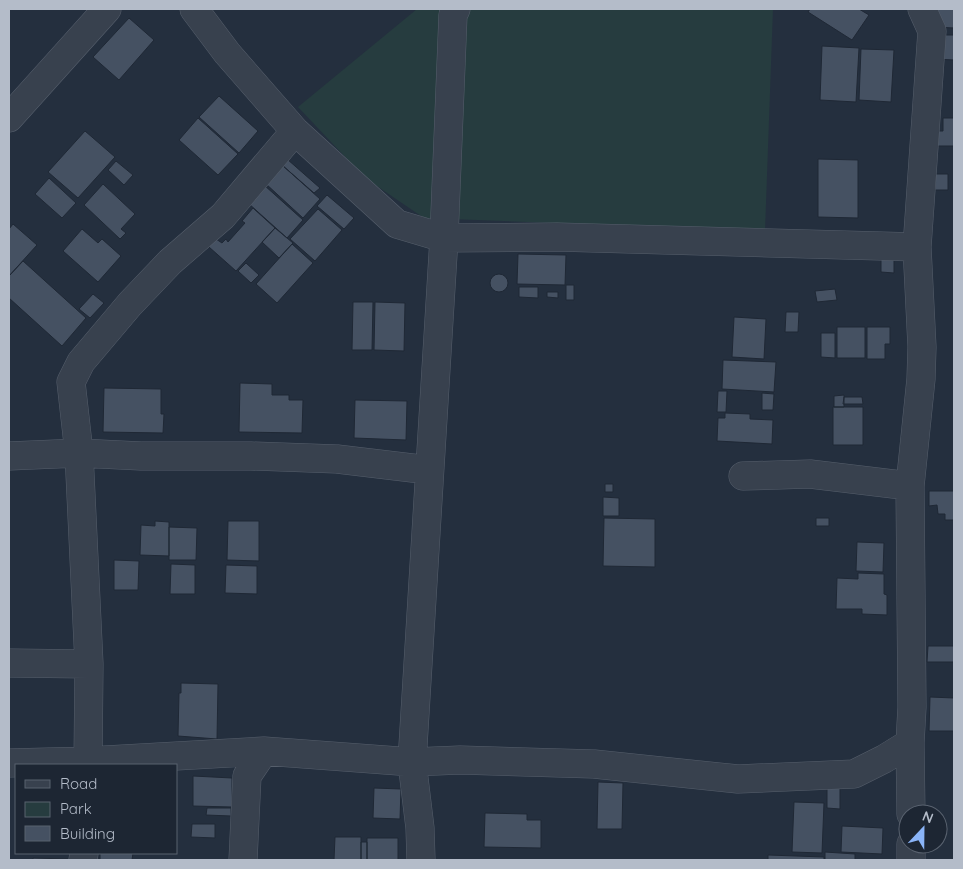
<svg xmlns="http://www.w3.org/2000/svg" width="963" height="869" font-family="Quicksand,sans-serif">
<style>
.green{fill:#263c3f}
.building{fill:#455162;stroke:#1f2835}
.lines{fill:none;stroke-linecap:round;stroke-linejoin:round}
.minor-casing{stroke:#565f6c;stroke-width:29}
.minor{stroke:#38414e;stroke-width:28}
</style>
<rect width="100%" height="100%" fill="#242f3e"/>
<path class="green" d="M417,9H773L765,231L424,218L365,178L298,107Z"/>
<path class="building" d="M810,9H859L869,15L852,40L808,12Z
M934,9H954V28L934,27Z
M129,18L154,40L119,80L93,57Z
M935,35H954V60L935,59Z
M822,46L859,48L856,102L820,100Z
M861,49L894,50L891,102L859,100Z
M219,96L258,131L239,153L199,117Z
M198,118L238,154L218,175L179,140Z
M943,118H954V146H935V131H943Z
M85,131L115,157L78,198L48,172Z
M287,159L320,188L314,193L282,165Z
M818,159L858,160V218L818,217Z
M116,161L133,175L124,185L108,170Z
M282,165L320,199L303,218L265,183Z
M935,174H948V190H935Z
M49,178L76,203L62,218L35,194Z
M103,184L135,214L121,229L126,233L120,239L84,205Z
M264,185L303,220L287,238L248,203Z
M327,195L354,218L344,229L317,206Z
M253,208L275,228L236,271L209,247L216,239L222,243L226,239L228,242L245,223L242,221Z
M318,209L342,230L315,261L290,239Z
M13,224L37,245L9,276V229Z
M275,228L293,243L279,258L262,242Z
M82,229L98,243L102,239L121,256L98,282L63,251Z
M292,244L313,263L277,303L256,284Z
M518,254L566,255L565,285L517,284Z
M881,259H894V273L881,272Z
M23,261L86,318L62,346L9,298V276Z
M246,263L259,275L251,283L238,271Z
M490 283a9 9 0 1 1 18 0a9 9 0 1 1-18 0Z
M566,285H574V300H566Z
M519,287H538V298L519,297Z
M835,289L837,300L817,302L815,291Z
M547,292H558V298L547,297Z
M93,294L104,303L90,318L79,309Z
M353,302H373L372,350H352Z
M375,302L405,303L404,351L374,350Z
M786,312H799L798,332H785Z
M734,317L766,319L764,359L732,357Z
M837,327H865V358H837Z
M867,327H890V344H885V359H867Z
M821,333H835V358L821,357Z
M723,360L776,362L774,392L722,389Z
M240,383L272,384V395H289V400H303L302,433L239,432Z
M104,388L161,389V414H164L163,433L103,432Z
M718,391H727L726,412H717Z
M762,393L774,394L773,410H762Z
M844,395V407H834V396Z
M844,397H862L863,404H843Z
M355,400L407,401L406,440L354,438Z
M833,407H863V445H833Z
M725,413L750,414V419L773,420L772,444L717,441L718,418H725Z
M605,484H613V492H605Z
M929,491H954V520H945V514H938L937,505L929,506Z
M603,497L619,498V516H603Z
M604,518L655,519V567L603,566Z
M816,518H829V526H816Z
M155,521L169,522V556L140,555L141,525L155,526Z
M228,521H259V561L227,560Z
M169,527L197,528L196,560H169Z
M857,542L884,543L883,572L856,571Z
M114,560L139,561L138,590H114Z
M171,564L195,565V594H170Z
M226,565L257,566V594L225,593Z
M858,573L884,574V594L887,595V615L862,614V609H836L837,578L858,579Z
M928,646H954V662H927Z
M181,683L218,684L217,739L178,736L179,693H181Z
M930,697L954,698V731H929Z
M193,776L232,778V807L193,806Z
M598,782L623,783L622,829H597Z
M374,788L401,789L400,819L373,818Z
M827,788H840V809L827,808Z
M794,802L824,803L822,853L792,852Z
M207,808H231V816L206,815Z
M485,813L527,814V820H541V848L484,847Z
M192,824H215V838L191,837Z
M842,826L883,828L882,854L841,852Z
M335,837H361V860H334Z
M367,838H398V860H367Z
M361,842H367V860H361Z
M825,852L855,854V860H825Z
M100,853H133L132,860H100Z
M768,855L824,857V860H768Z
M33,858L68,859V860H33Z"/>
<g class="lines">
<defs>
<path id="minor" d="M194,9L227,53L295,131L397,224L444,238L557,237L917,247L922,347L921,379L910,486L912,707L910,743L911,814
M9,118L107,9
M917,247L932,31L922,9
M9,456L79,453L141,456H251L337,459L429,470
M743,476L810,474L910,486
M9,663L89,664
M9,763L88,761L264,751L412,762L460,760L594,764L738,779L854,774L884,759L910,743
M88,765L89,664L79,453L71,382L81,362L130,304L170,262L223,216L295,131
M911,844V860
M83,860L84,853
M243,860L247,776L264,751
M421,860L420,828L412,762L444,238L453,15L456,9"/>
</defs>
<use href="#minor" class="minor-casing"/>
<use href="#minor" class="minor"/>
</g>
<rect width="963" height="869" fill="none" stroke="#b4bcc9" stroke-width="20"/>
<rect x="15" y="764" width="162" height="90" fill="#1d2633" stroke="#59626f"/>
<rect x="25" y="780" width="25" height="8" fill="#38414e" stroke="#59626f"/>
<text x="60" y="789" font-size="15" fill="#b4bcc9">Road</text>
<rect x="25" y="802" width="25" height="15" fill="#263c3f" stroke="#59626f"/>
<text x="60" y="814" font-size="15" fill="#b4bcc9">Park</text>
<rect x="25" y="826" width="25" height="15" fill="#455162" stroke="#59626f"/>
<text x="60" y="839" font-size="15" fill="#b4bcc9">Building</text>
<g transform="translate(923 829) rotate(22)"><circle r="24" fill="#1d2633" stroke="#59626f"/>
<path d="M0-4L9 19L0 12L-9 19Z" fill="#8ab4f8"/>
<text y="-8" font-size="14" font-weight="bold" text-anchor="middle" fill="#b4bcc9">N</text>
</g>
</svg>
